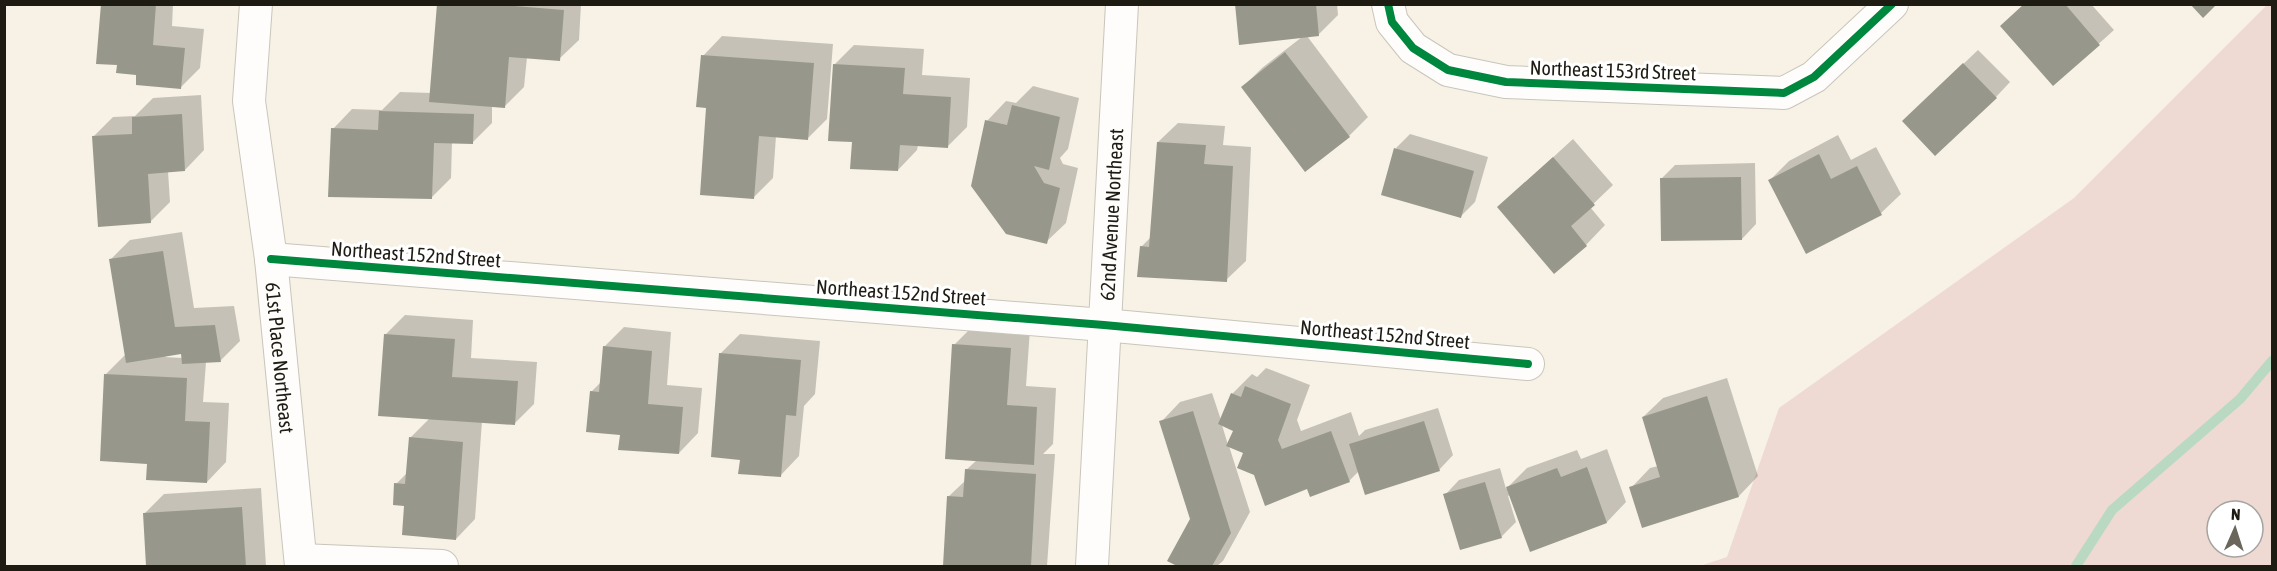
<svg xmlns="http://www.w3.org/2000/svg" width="2277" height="571" font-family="'Asap Condensed',sans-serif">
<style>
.green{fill:#eedad2;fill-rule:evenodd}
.shadow{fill:#0003;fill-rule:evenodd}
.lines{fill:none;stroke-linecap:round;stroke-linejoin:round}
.stream{stroke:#b9d9c3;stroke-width:10}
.building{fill:#97988b}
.street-casing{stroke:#c9c5bb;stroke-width:34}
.street{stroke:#fefdfb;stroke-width:32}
.cycleway-casing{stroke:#fff;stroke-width:11}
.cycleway{stroke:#00873e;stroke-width:8}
.labels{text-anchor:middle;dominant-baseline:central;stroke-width:6;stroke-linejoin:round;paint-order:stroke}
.street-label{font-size:20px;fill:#1e1b13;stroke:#fff}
</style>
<rect width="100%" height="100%" fill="#f7f2e5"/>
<path class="green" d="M2267,5H2272V566H1700L1727,557L1779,408L2074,198ZM2217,511H2253V547H2217Z"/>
<path class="shadow" d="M102,4H173L172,26L204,29L200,68L180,88L138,74L119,64Z
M438,4H581L579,40L559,59L527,57L524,87L505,106H492V123L472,143L452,142L451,178L432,197L333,129L352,109L382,110L400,92L432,93Z
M1237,4H1337L1338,15L1318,35L1307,36L1368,117L1349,136L1243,87L1262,68L1302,37Z
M2025,4H2091L2114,30L2054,84Z
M722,36L833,44L827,119L808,138L776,136L773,178L753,198L708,107L703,56Z
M854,45L924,49L922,75L970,78L967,127L947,147L918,145L917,150L898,170L854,141L835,64Z
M1978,50L2010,82L1996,97L1918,107Z
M1033,86L1079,98L1068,149L1060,158L1063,164L1078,168L1066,223L1046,242L987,121L1006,101L1016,103Z
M201,95L204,150L185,170L168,171L170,202L150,222L93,137L113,117L135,116L153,98Z
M1178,123L1225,126L1223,145L1251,147L1246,261L1226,280L1141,247L1151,237L1158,142Z
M1410,134L1488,157L1475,202L1461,216L1396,148Z
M1838,135L1851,160L1876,147L1901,194L1881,213L1769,181L1789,161Z
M1573,139L1613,185L1590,207L1605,225L1586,245L1499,207Z
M1755,163L1756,224L1742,239L1661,179L1675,165Z
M182,232L194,308L234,306L240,341L220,361L206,362L203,402L229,403L226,462L207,482L149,462L106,374L126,354L110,260L130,240ZM182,352L183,358L164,357Z
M405,315L473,320L471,358L537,362L534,404L515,423L482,421L475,519L456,539L406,505L396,484L408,472L411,437L430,418L385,335Z
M973,326L1030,329L1026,386L1056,388L1053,444L1043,454H1055L1047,566H944L948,497L966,480V470L977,460L954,345Z
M624,327L671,332L667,385L702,388L698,433L679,453L622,434L591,392L601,382L604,347Z
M740,334L820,341L815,394L804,406L799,456L780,476L720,354Z
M1266,368L1310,385L1297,420L1301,431L1351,412L1359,436L1365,430L1438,408L1453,455L1439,470L1359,471L1349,481L1308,487L1255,474L1245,453L1229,446L1250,512L1223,561L1217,566H1180L1169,560L1191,520L1161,422L1180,402L1212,393L1221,420L1232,394L1252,374L1257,377ZM1222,425L1235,430L1228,445Z
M1727,378L1758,476L1739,496L1631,488L1650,468L1658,466L1643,417L1663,398Z
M1607,449L1626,502L1607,522L1531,550L1510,495L1508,496L1516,522L1501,537L1445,495L1459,480L1500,468L1506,489L1527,468L1577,450L1581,459Z
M261,488L266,566H148L145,513L164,494Z"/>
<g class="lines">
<path class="stream" d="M2076,566L2112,510L2240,399L2272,361"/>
</g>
<path class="building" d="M101,4H156L153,45L185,48L181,89L136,85V75L116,73L117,65L96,64Z
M437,4H490L564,10L560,61L509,57L505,108L429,102Z
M1235,4H1316L1319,36L1239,45Z
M2024,4H2065L2100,45L2053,86L2000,26Z
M2190,4H2217L2203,18Z
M1285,52L1350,137L1305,172L1241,87Z
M701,55L814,63L808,140L759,136L754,199L700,195L706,108L696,107Z
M1963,63L1997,98L1935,156L1902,121Z
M833,64L905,68L903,94L951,97L948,148L900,145L898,171L850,169L852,142L828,141Z
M1012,105L1060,117L1049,170L1034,166L1044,183L1060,188L1047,244L1006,234L971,186L985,120L1007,125Z
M379,111L474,114L473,144L434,143L432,199L328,197L331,128L378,130Z
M182,114L185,171L148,174L151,223L98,227L92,136L132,134V117Z
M1157,142L1206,145L1204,164L1233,166L1227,282L1137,277L1140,246L1149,247Z
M1394,148L1474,171L1461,218L1381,195Z
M1819,154L1831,179L1857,166L1882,215L1806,254L1768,180Z
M1553,157L1595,205L1571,226L1587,246L1554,274L1497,207Z
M1741,177L1742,240L1661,241L1660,178Z
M163,251L175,327L215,325L221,362L182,364L181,354L126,363L109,259Z
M384,334L455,339L452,377L518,381L515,425L378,416Z
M952,344L1011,348L1007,405L1037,407L1034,465L945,459Z
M603,346L652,351L648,404L683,407L679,454L618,450L620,435L586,432L590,391L599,392Z
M719,353L801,360L796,416L786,415L781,477L738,474L740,460L711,457Z
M104,374L187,378L185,421L210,422L207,483L146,480L147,464L100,461Z
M1245,386L1291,404L1278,440L1282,449L1331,431L1350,482L1310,497L1307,489L1265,506L1254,475L1237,468L1243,453L1226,446L1233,431L1218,424L1231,393L1241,397Z
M1707,396L1739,497L1642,528L1629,487L1660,477L1642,417Z
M1193,411L1231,533L1212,566H1177L1167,561L1190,519L1159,421Z
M1424,421L1440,471L1365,495L1349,444Z
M409,437L463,442L456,540L402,535L404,506L393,505L394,483L405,484Z
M1587,467L1607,523L1530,552L1506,487L1557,468L1561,477Z
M965,469L1036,474L1031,566H943L947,496L963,497Z
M1485,482L1502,538L1460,550L1443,494Z
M242,507L246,566H146L143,513Z"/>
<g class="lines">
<defs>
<g id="street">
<path id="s1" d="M256,4L249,101L271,259L301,566"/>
<path d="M1388,4L1392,22L1413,48L1448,70L1506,82L1784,93L1814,77L1892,4"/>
<path d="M271,259L1104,325L1528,364"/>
<path d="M301,560L442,566"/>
<path id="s2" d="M1092,566L1122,4"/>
</g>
</defs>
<use href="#street" class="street-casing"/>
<use href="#street" class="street"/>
<defs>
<path id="cycleway" d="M1388,4L1392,22L1413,48L1448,70L1506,82L1784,93L1814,77L1892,4
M271,259L1104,325L1528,364"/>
</defs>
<use href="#cycleway" class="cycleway-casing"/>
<use href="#cycleway" class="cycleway"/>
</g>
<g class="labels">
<g class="street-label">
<text transform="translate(1613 70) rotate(2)">Northeast 153rd Street</text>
<text stroke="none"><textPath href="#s2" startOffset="352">62nd Avenue Northeast</textPath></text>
<text transform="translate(416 254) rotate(4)">Northeast 152nd Street</text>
<text transform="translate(901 292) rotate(4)">Northeast 152nd Street</text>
<text transform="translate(1385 334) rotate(5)">Northeast 152nd Street</text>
<text stroke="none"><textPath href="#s1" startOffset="356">61st Place Northeast</textPath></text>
</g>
</g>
<rect width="2277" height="571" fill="none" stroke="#1e1b13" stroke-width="12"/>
<g transform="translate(2235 529) rotate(3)"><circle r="28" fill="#ffffff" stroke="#a5a4a1" stroke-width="1.5"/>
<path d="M0-4.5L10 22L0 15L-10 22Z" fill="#6a665c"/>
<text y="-9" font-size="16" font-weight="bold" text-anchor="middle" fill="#1e1b13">N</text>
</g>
</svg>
